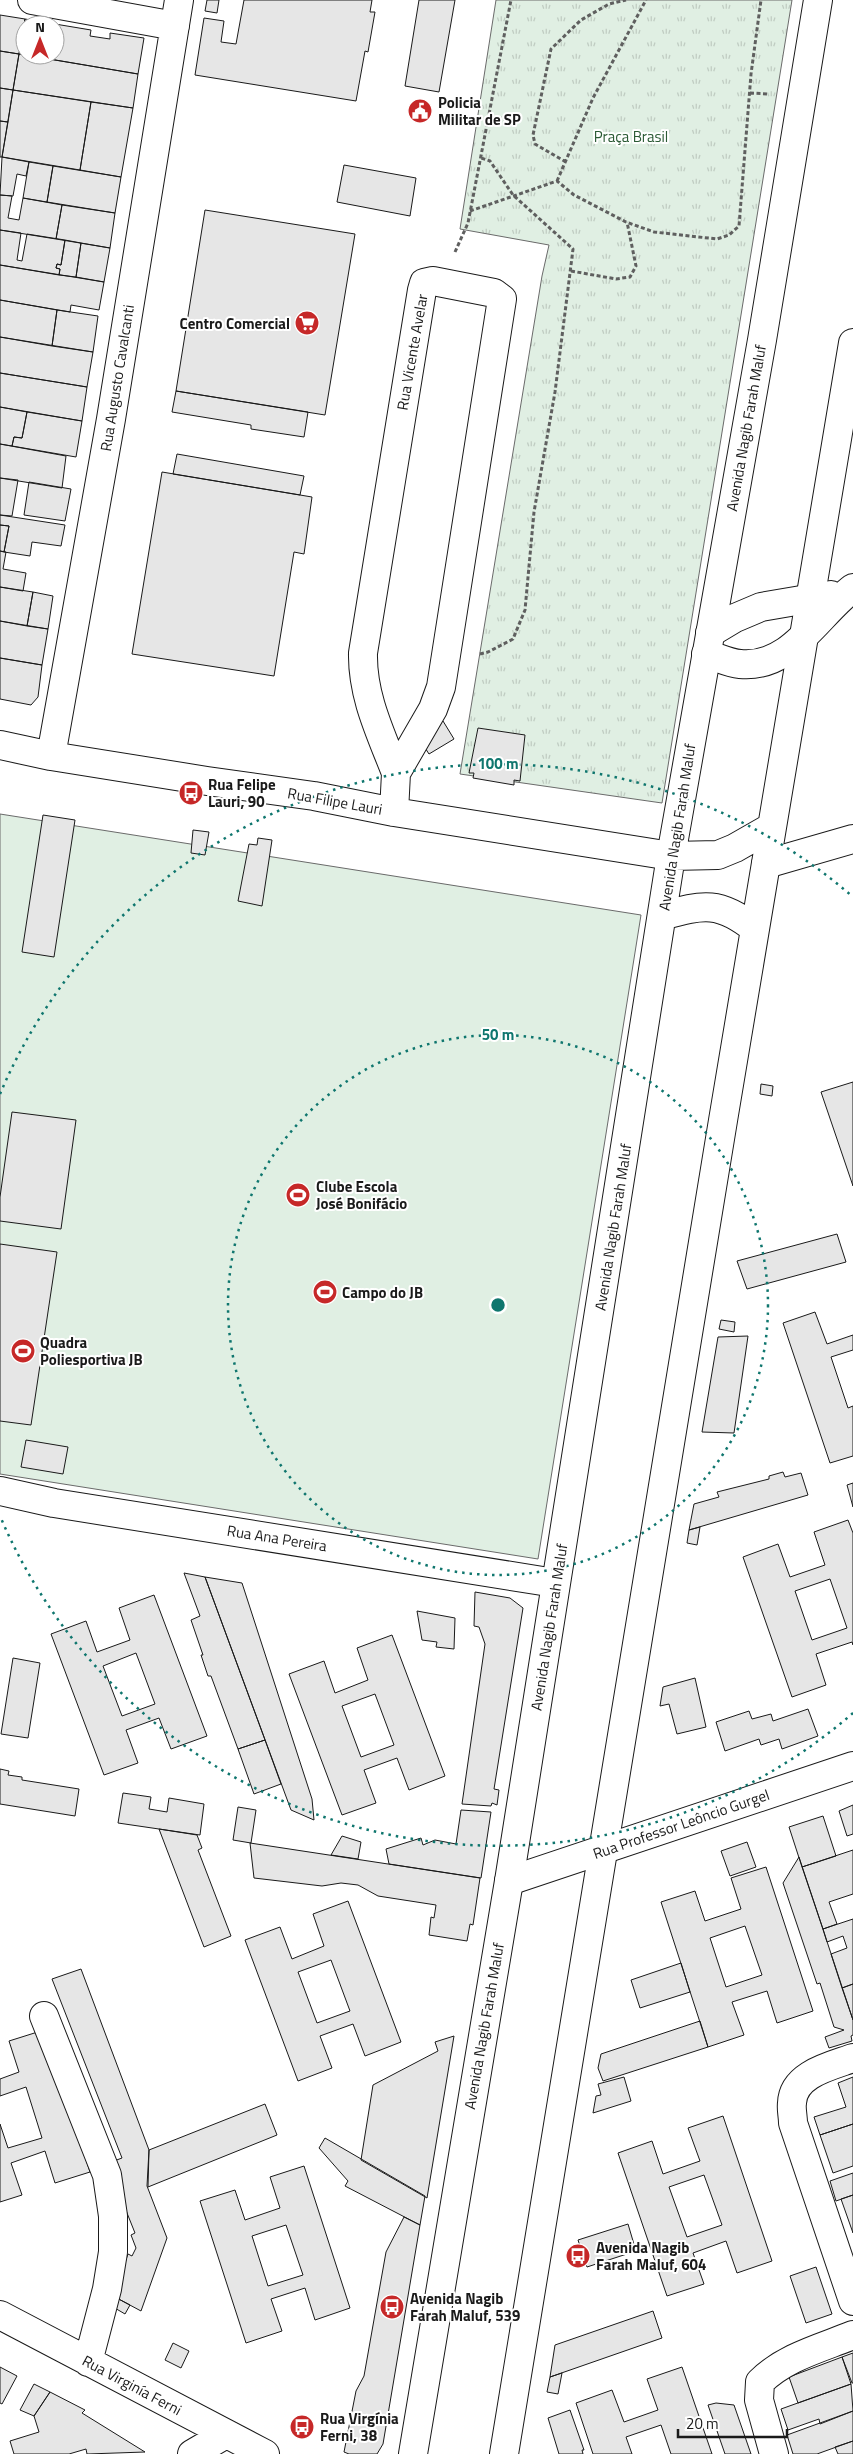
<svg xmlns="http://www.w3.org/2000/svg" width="853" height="2454" font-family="'Titillium Web',sans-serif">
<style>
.grass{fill:#e0efe3;stroke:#6a6a6a}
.park{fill:url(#park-tufts);stroke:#6a6a6a}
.building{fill:#e6e6e6;stroke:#1a1a1a;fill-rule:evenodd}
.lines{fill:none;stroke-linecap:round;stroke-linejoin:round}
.minor-casing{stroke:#1a1a1a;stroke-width:30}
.major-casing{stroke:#1a1a1a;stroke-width:30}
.path{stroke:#5f5f5f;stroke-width:3;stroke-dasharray:4 2.5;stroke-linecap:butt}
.minor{stroke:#fff;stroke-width:28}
.major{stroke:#fff;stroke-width:28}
.ring{fill:none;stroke:#0f766e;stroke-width:2.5;stroke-dasharray:2.5 5}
.labels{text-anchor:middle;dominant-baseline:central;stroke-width:4;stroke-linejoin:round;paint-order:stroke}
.poi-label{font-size:15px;font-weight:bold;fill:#1a1a1a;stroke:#fff;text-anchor:start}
.park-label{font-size:15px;fill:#2b5a34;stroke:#fff}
.street-label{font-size:15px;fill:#1a1a1a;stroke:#fff}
.centre{fill:#0f766e;stroke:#fff;stroke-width:2.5}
.ring-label{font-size:15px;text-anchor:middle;font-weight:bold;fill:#0f766e;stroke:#fff;stroke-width:4;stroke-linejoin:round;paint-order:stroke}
</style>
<defs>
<pattern id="park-tufts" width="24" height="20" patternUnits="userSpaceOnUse" patternTransform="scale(1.25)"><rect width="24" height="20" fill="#e0efe3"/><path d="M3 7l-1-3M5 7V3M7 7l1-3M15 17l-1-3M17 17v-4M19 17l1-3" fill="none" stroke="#c0ccc2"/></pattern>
</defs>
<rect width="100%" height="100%" fill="#fff"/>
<path class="grass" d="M0,814L641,915L538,1559L0,1474Z"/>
<path class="park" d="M496,0H792L662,803L460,774L542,276L549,245L460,229Z"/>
<path class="building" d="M207,0H219L217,13L205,11Z
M244,0H372L370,12H375L368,52L365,51L356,101L195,75L204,18L224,21L221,42L236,44Z
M419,0H455L439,92L405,86Z
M0,15L25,19L19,54L0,51Z
M25,19L91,30L90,36L110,39V33L144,38L138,74L26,55H55V25H25V55L19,54Z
M0,51L19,54L13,90L0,88Z
M19,54L138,74L133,108L13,90Z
M0,88L13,90L8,122L0,121Z
M13,90L91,102L80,170L2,157Z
M91,102L133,108L121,177L80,170Z
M0,121L8,122L2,157H0Z
M2,157L29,162L26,176L17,174L13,196L0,195Z
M29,162L53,166L47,202L23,198Z
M344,165L416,178L410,216L337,202Z
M53,166L121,177L115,213L47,202Z
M0,195L12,196L8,218L19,220L23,198L62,205L56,239L0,230Z
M62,205L115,213L110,248L56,239Z
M205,210L355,234L325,415L176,391Z
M0,230L21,233L17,260L22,261L27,234L65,240L61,265L57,264L56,268L60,269L59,275L0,265Z
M65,240L81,243L76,277L59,275L60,269L56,268L57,264L61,265Z
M81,243L110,248L104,282L76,277Z
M0,265L104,282L99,310L71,305L70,312L0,300Z
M0,300L57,310L52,346L0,337Z
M57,310L98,316L93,352L52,346Z
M0,337L93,352L87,387L0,373Z
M0,373L87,387L82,421L0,407Z
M176,391L308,412L304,437L251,429V425L172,412Z
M0,407L27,412L22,438L14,437L12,446L0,444Z
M27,412L82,421L76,457L12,446L14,437L22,438Z
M0,444L66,456L62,488L0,478Z
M177,454L304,476L300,495L173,474Z
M162,472L312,497L304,554L294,552L274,676L132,654Z
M0,478L18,480L12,516L0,515Z
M29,482L71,489L65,521L24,515Z
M0,515L65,525L61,546L32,542L30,556L4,552L9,526L0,525Z
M0,525L9,526L4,552L0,551Z
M0,551L6,552L3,569L26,573L23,591L0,587Z
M0,587L33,592L27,626L0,621Z
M33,592L53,596L48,629L27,626Z
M0,621L48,629L42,665L0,658Z
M0,658L42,665L38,697L31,705L0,699Z
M443,721L454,739L429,754L420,740L428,730Z
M478,728L525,735L520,781L514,780V785L473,778L474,773H469Z
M43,815L75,820L54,957L22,952Z
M193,830L209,832L205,855L191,853Z
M258,838L272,840L262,906L238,901L249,844L257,845Z
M853,1082V1186L821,1092Z
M761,1084L773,1086L772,1096L760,1094Z
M12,1112L76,1120L61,1229L0,1221V1197Z
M837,1234L846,1262L747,1289L737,1261Z
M0,1244L57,1252L31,1425L0,1421Z
M815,1312L827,1344L853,1335V1350L831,1357L848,1408L853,1406V1456L830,1463L783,1323Z
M721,1320L735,1322L734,1332L719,1329Z
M748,1336L734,1433L702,1432L718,1337Z
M26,1440L68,1447L63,1474L21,1467Z
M783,1472L785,1477L801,1473L808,1495L689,1530L694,1504L719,1497L717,1492L769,1479V1476Z
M853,1483V1507L847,1485Z
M848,1520L853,1533V1645L852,1642L816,1654L826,1685L792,1697L743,1557L778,1544L790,1577L825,1565L814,1532ZM830,1579L847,1628L812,1640L795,1591Z
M700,1527L697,1545L687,1543L689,1530Z
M184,1573L205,1577L265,1740L238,1749L211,1676H208L201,1655H203L191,1620L200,1616Z
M205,1577L242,1583L312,1799L314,1820L291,1810Z
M475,1592L510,1598L523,1608L494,1789L499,1790L497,1805L492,1803L491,1806L462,1804L485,1644L479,1627L474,1626Z
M154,1595L207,1736L171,1749L159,1718L126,1730L138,1763L104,1775L51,1634L86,1621L97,1652L130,1640L119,1608ZM136,1653L155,1704L122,1716L103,1666Z
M417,1611L455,1618L454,1649L436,1647L437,1642L422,1640Z
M392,1635L445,1776L409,1790L397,1758L364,1770L376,1803L342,1815L289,1674L324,1661L335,1693L368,1680L357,1648ZM375,1694L394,1745L361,1757L342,1706Z
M13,1658L40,1663L28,1738L1,1734Z
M695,1678L706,1727L677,1734L669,1704L660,1706L663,1687Z
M808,1709L818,1736L782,1749L779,1739L761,1745L759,1739L725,1751L716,1722L749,1711L752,1719L771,1714L773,1721Z
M265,1740L281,1784L254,1794L238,1749Z
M0,1769L9,1771L8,1775L22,1777V1780L79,1789L75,1816L0,1804Z
M123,1793L151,1797L149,1809L167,1812L169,1798L204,1804L200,1835L118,1823Z
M853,1805V1834L847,1836L839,1811Z
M238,1807L256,1810L251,1843L233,1840Z
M461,1810L491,1812L481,1878L389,1864L386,1849L421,1838L423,1845L435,1840L456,1844Z
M823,1816L836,1856L802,1867L789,1827Z
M159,1829L197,1835L202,1848L198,1850L231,1936L204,1947Z
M342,1836L361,1842L358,1859L331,1855Z
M747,1842L756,1867L730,1876L721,1851Z
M250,1843L480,1878L473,1925L470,1924L467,1941L429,1935L431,1917L434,1918L436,1905L378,1896L358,1885L341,1883L322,1886L254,1878Z
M853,1850V1894L829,1902L837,1924L823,1929L802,1867Z
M799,1857L853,2020V2035L851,2036L852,2041L829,2048L825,2037L844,2030L834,2027L820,1983L817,1984L783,1883Z
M766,1867L813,2011L777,2023L767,1991L732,2002L744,2035L708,2047L661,1902L695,1891L705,1921L741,1909L731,1878ZM745,1926L762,1975L726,1987L710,1938Z
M348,1901L401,2042L365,2056L353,2024L320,2036L332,2068L298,2081L245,1940L280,1927L292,1959L324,1946L313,1914ZM331,1960L350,2011L317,2023L298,1972Z
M853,1919V1984L842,1988L831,1954L847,1948L843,1936L827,1942L823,1929Z
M681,1963L690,1992L640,2008L631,1980Z
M81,1969L149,2150L147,2186L167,2238L141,2311L113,2296L128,2254L132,2256L136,2248L131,2235L135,2233L125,2208L114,2161L122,2158L52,1979Z
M853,1984V2020L842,1988Z
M700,2021L708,2047L603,2081L598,2068L601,2054Z
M44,2030L90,2172L55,2183L45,2151L11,2163L22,2195L0,2202V2124L8,2148L42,2138L26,2087L0,2096V2079L19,2072L9,2041Z
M454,2036L427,2198L361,2160L373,2085L438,2051L435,2042Z
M624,2077L631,2101L593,2113L596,2096L601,2095L598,2084Z
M853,2077V2124L820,2135L814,2117L846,2107L838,2083Z
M265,2104L277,2135L148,2187L149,2150Z
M723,2116L772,2261L737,2273L726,2241L693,2253L704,2284L667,2296L618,2153L652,2141L663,2174L700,2161L688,2128ZM704,2175L722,2225L687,2237L669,2187Z
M853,2124V2166L833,2173L820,2135Z
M325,2138L425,2196L420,2225L345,2186L348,2181L319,2148Z
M304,2166L350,2308L315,2320L305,2288L271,2299L282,2331L246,2343L200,2201L235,2190L245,2220L280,2208L270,2177ZM286,2225L303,2275L268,2286L252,2236Z
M853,2173V2195L836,2201L830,2181Z
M853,2195V2233L841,2199Z
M404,2217L420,2225L383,2444L377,2454H349L344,2452L356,2391L364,2376L386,2252Z
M628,2224L636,2251L587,2267L578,2240Z
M816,2267L832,2314L806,2323L790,2276Z
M113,2296L130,2305L125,2314L108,2304Z
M653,2311L662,2338L550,2377L555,2345Z
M173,2343L189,2351L181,2368L165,2360Z
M853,2353V2383H852L842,2357Z
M842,2357L851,2384L798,2403L789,2377Z
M0,2367L17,2376L2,2404L0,2403Z
M682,2367L712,2454H671L661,2425L626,2437L632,2454H593L576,2403L612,2390L624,2422L658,2410L647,2379Z
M562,2373L558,2394L547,2392L550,2377Z
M34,2384L50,2392L34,2416L20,2410Z
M851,2384L853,2411L820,2424L819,2419L788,2430L781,2409Z
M50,2392L85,2410L82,2413L145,2452L87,2454L86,2449L69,2454H14L10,2441L39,2432L34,2416Z
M716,2403L734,2405L751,2454H725L708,2405Z
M570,2410L584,2450H582L583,2454H559L548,2418Z
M853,2411V2441L817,2454H793L787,2435Z
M853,2441V2454H838L835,2447Z"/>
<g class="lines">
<defs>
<path id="minor" d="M32,0L175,26
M710,633L735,618L761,607L831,595
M706,654C717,657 729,663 740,664C791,669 817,615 853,588
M0,745L51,756L207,781L314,796L394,812L671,856
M51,756L111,419L179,0
M394,812L396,773L433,709L441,687L502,299L494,293L433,281L424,283L422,290L363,653C362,696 381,734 396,773
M766,864L853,839
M0,1491L54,1503L555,1583
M509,1881L853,1766
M44,2016L107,2175L113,2216V2252L107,2289L88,2362
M853,2058C831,2066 793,2074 792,2103C791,2109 793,2116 793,2123L853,2301
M0,2315L265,2454
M192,2454L226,2434
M774,2454L759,2400L760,2382C785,2357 821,2348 853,2335"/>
<path id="major" d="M671,856L718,855L735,848L770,828
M662,916C704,904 720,901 755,929
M413,2454L509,1881L671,856L762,340L818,0
M504,2454C621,1751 733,1046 853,343"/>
</defs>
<use href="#minor" class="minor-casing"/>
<use href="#major" class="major-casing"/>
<path class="path" d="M750,93L769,94
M566,162L535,144L533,135L551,49L581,20L609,4L626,0
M557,181L593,98L646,0
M470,211L557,181L574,195L626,222L654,232L717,239L729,235L739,226L751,74L761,0
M455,252L468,223L511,0
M571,271L616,279L630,277L636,266L627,222
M480,654L488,652L513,639L525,610L534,512L555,392L573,249L513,195L490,161L481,158"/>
<use href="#minor" class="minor"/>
<use href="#major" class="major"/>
</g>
<g class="ring">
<circle cx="498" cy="1305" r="270"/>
<path d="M853 1713A541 541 0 0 1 0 1516M0 1094A541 541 0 0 1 853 897"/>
</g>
<defs>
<symbol id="civic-disc" viewBox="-11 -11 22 22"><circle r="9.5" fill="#c62828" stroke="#fff"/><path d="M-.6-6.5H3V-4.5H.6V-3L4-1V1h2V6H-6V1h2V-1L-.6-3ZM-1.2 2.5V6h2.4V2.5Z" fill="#fff"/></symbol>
<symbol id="supermarket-disc" viewBox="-11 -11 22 22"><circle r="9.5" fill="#c62828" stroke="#fff"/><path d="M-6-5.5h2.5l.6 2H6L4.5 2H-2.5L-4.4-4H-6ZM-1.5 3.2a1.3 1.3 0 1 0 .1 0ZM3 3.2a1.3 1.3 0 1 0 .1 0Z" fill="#fff"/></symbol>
<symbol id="bus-disc" viewBox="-11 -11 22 22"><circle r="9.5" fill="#c62828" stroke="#fff"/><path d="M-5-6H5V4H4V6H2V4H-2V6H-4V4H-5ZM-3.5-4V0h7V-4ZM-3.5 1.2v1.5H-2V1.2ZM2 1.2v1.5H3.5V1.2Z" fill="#fff"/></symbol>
<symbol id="stadium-disc" viewBox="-11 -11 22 22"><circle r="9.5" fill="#c62828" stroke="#fff"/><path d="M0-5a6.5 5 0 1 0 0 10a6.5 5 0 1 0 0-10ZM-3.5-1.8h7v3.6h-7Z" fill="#fff"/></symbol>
</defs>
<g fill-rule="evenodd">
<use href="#civic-disc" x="406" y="97" width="28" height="28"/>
<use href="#supermarket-disc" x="293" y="309" width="28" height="28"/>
<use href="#bus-disc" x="177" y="779" width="28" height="28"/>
<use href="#stadium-disc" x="284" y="1181" width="28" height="28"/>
<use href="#stadium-disc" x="311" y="1278" width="28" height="28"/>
<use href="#stadium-disc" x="9" y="1337" width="28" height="28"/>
<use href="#bus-disc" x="564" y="2242" width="28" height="28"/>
<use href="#bus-disc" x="378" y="2293" width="28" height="28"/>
<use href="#bus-disc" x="288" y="2413" width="28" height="28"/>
</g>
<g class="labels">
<g class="poi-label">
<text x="438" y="102">Policia<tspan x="438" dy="17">Militar de SP</tspan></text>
<text x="290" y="323" text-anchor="end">Centro Comercial</text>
<text x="208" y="784">Rua Felipe<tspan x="208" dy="17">Lauri, 90</tspan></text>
<text x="316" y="1186">Clube Escola<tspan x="316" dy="17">José Bonifácio</tspan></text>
<text x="342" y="1292">Campo do JB</text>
<text x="40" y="1342">Quadra<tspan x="40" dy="17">Poliesportiva JB</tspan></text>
<text x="596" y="2247">Avenida Nagib<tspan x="596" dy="17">Farah Maluf, 604</tspan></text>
<text x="410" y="2298">Avenida Nagib<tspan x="410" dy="17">Farah Maluf, 539</tspan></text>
<text x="320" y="2418">Rua Virgínia<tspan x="320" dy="17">Ferni, 38</tspan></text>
</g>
<g class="park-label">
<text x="631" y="136">Praça Brasil</text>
</g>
<g class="street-label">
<text transform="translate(412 352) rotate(-80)">Rua Vicente Avelar</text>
<text transform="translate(117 378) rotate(-81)">Rua Augusto Cavalcanti</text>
<text transform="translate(746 428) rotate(-80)">Avenida Nagib Farah Maluf</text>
<text transform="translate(335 801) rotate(10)">Rua Filipe Lauri</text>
<text transform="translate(677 827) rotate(-81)">Avenida Nagib Farah Maluf</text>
<text transform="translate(613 1227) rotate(-81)">Avenida Nagib Farah Maluf</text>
<text transform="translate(277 1538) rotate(9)">Rua Ana Pereira</text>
<text transform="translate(549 1627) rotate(-81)">Avenida Nagib Farah Maluf</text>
<text transform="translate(681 1824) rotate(-19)">Rua Professor Leôncio Gurgel</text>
<text transform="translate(484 2026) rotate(-80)">Avenida Nagib Farah Maluf</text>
<text transform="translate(132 2385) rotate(28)">Rua Virginía Ferni</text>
</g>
</g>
<circle cx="498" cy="1305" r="8" class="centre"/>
<g class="ring-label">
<text x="498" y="769">100 m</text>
<text x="498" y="1040">50 m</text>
</g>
<g transform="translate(40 40)"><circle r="24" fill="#ffffff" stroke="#a3a3a3"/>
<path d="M0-4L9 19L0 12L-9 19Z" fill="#c62828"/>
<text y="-8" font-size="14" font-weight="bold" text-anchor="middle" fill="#1a1a1a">N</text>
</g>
<path d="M678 2429v8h109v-8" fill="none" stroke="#1a1a1a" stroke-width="2.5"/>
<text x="686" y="2429" font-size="15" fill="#1a1a1a" stroke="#ffffff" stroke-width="4" paint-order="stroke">20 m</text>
</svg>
